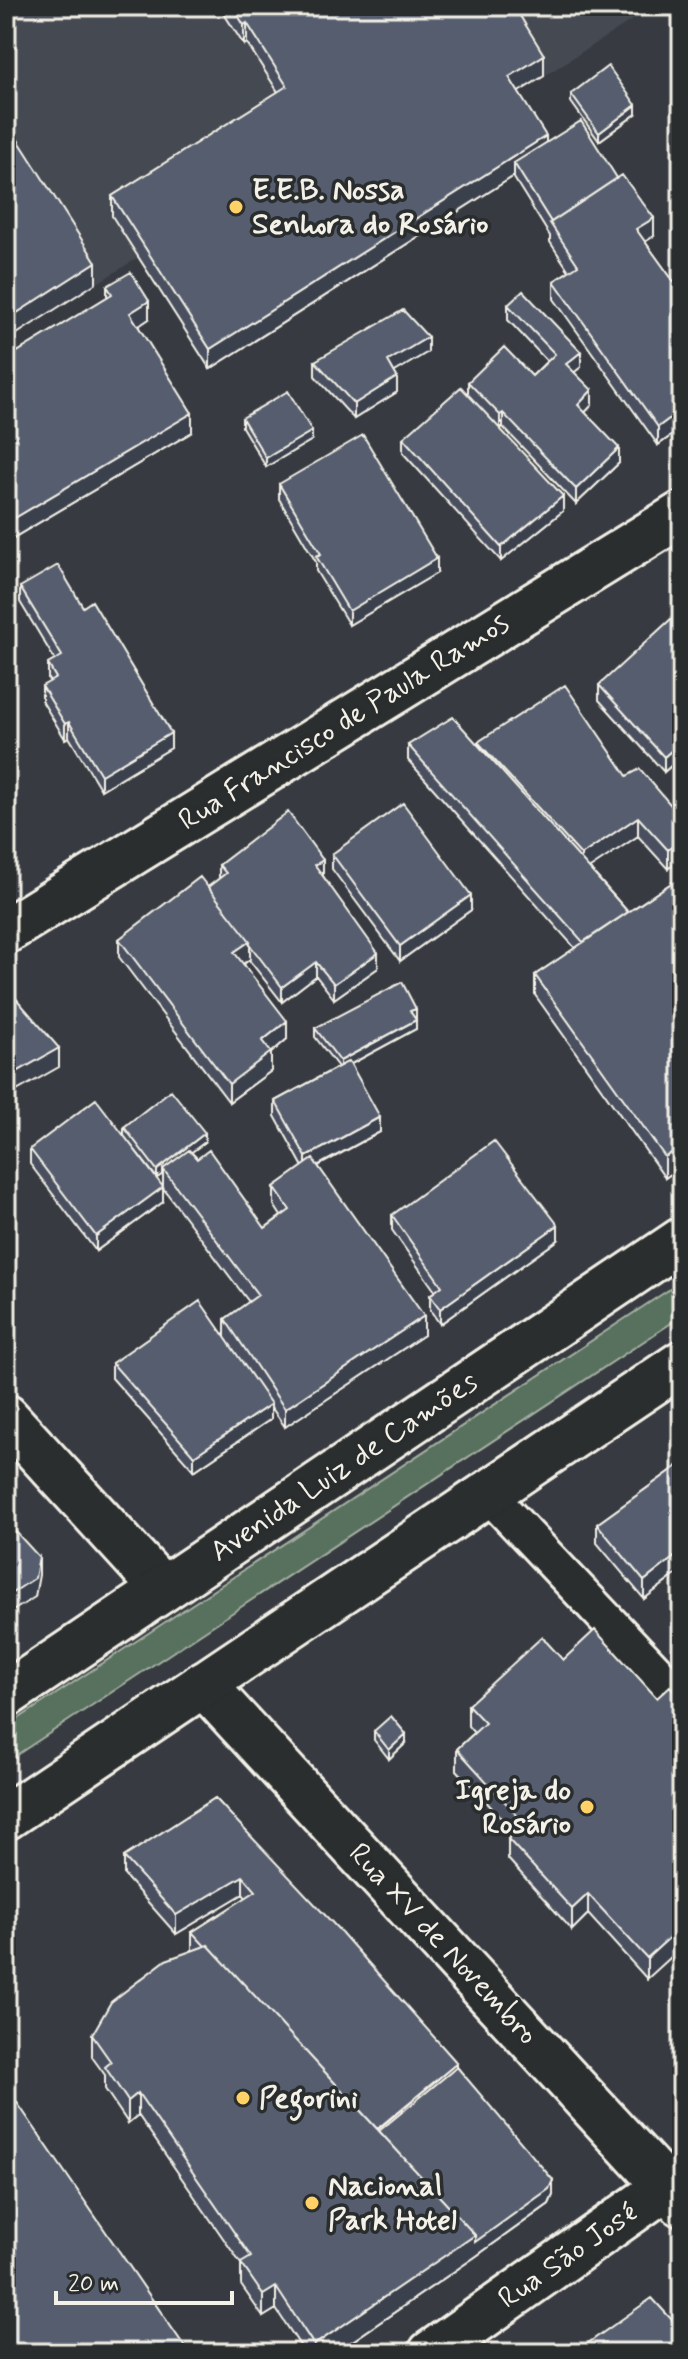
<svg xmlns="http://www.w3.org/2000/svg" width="688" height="2359" font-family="Mynerve,sans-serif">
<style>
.built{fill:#444851}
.grass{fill:#58715e;stroke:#a6b1a3;stroke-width:2}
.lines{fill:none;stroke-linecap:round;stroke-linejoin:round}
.lane-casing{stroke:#f4f1e8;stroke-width:40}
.street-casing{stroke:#f4f1e8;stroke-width:50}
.secondary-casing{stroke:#f4f1e8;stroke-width:50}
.primary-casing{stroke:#f4f1e8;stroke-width:50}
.lane{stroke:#2a2d2e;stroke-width:34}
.street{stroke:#2a2d2e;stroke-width:44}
.secondary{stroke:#2a2d2e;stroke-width:44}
.primary{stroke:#2a2d2e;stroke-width:44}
.wall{fill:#48505f;stroke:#f4f1e8;stroke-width:2}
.shaded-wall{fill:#3b414d;stroke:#f4f1e8;stroke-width:2}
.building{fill:#545d6e;stroke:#f4f1e8;stroke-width:2}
.poi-dot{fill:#ffd166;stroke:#2a2d2e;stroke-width:3}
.labels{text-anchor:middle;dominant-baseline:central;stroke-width:7;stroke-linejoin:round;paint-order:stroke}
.poi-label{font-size:30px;font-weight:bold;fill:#f4f1e8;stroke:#2a2d2e;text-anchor:start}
.street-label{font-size:30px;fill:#f4f1e8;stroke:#2a2d2e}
</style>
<rect width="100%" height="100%" fill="#373b41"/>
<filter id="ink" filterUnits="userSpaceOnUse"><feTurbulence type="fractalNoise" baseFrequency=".0125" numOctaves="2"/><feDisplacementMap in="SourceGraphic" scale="16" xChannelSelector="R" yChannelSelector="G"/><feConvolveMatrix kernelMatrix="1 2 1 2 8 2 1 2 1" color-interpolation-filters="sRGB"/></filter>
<g filter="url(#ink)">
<path class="built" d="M6,6H654L510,98L545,156L210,369L139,257L6,341Z"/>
<path class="grass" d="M682,1281V1316L6,1762V1727Z"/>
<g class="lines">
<defs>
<path id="lane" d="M488,1494L682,1699"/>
<path id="street" d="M6,931L682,514
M203,1684L682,2204
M431,2353L666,2187"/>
<path id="secondary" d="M6,1417L163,1589"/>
<path id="primary" d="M6,1695L682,1240
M6,1817L682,1363"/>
</defs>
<use href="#lane" class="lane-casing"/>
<use href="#street" class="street-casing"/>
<use href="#secondary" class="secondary-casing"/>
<use href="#primary" class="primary-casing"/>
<use href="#lane" class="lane"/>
<use href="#street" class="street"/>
<use href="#secondary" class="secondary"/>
<use href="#primary" class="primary"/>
</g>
<path class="wall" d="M219,6H514L544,76L518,92L546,143L654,236L645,242L682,293V428L658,445L554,299V281L569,271L550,242V236L514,178V176L210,369L112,216V196L278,92L247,43L244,45Z
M670,6H682V25L670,8Z
M571,94L636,114L599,141L571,102Z
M107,286L149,319L138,326L192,432L8,541L6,537V359L107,297Z
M508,305L581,367L574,372L592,405L585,412L619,463L576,504L503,427L500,429L563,511L501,561L403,453V438L468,394V382L532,376L547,361L508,320Z
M428,352L394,372L397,392L354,419L315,376V361Z
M242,418L312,440L266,467L242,427Z
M279,484L437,573L349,625L316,571V562L279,499Z
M20,587L83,607L171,748L101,790L69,737L65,739L42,701V686L50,682L48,679V664L55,660L20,602Z
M682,630V756L664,772L599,700V685Z
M478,742L627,776L682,818L668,869L638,836L589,868L628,912L682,876V1166L665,1178L535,995V975L575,948L408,760V745H478Z
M332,854L471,910L400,961L332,869Z
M219,865L323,875V876L378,968L334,999L316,976L282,1002L249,960L244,964L287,1039L271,1053V1071L229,1102L119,957V939L208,887L219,879Z
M415,1018L416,1029L351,1064L380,1132L318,1166L424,1335L285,1427L271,1407V1419L194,1471L112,1378V1363L225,1337V1319L249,1302L163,1188V1174L157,1178L124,1136V1127L205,1142L191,1152L265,1228L281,1216L274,1205V1187L303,1167L275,1116V1101L338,1067L315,1037V1028L416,1018Z
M30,1149L163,1202L96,1251L30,1164Z
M392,1215L558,1240L440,1324L430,1310V1295L435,1291L392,1230Z
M682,1463V1570L644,1599L597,1543V1524Z
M563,1660L657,1698L647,1979L588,1914L572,1930L508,1859V1839L515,1833L457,1770V1749L474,1733L468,1726V1705Z
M374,1731L406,1743L389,1759L374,1740Z
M215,1798L457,2067L553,2195L549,2204L475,2257L335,2353H305L276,2309L263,2317L241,2285V2264L138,2115L128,2123L105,2089V2075L92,2057V2035L192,1950V1932L246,1898L243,1894L176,1934L124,1875V1857Z"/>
<path class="shaded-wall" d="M247,23V43L244,45V25Z
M544,55V76L509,98V77Z
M636,105V114L599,141V133Z
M546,136V156L514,163V176L210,369V349Z
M654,218V236L636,247V229Z
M96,262V283L6,341V320Z
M149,301V319L130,332V313Z
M428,337V352L388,376V361Z
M581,352V367L566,379V364Z
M397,377V392L354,419V404Z
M592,390V405L578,420V405Z
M682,409V428L658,445V427Z
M192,413V432L8,541V522Z
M503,413V427L500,429V415Z
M312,431V440L266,467V458Z
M619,448V463L576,504V489Z
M563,496V511L501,561V547Z
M437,558V573L349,625V611Z
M69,722V737L65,739V724Z
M171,733V748L101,790V775Z
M682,741V756L664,772V757Z
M638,817V836L581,874V855Z
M682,838V856L668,869V850Z
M323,860V875L315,880V865Z
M471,895V910L400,961V946Z
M250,941V959L234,970V952Z
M378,953V968L334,999V984Z
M316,962V976L282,1002V987Z
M416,1009V1018L410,1020V1011Z
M416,1020V1029L340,1070V1061Z
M287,1021V1039L271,1053V1071L229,1102V1084L262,1041Z
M59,1048V1067L6,1097V1078Z
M380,1117V1132L306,1172V1157Z
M205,1133V1142L165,1172L163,1169V1174L157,1178V1170Z
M682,1146V1166L665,1178V1157Z
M10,1160V1178L6,1182V1163Z
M163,1187V1202L96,1251V1236Z
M558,1225V1240L440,1324V1309Z
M424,1316V1335L285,1427V1409Z
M271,1404V1419L194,1471V1456Z
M682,1551V1570L644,1599V1581Z
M39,1557V1575L35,1597L6,1615V1597Z
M406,1734V1743L389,1759V1750Z
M243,1876V1894L176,1934V1915Z
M588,1894V1914L572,1930V1909Z
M682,1926V1947L647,1979V1958Z
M457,2063V2082L383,2143L376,2131Z
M138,2093V2115L128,2123V2101Z
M553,2180V2195L549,2204L475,2257L335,2353H314V2345Z
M276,2287V2309L263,2317V2295Z"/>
<path class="building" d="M232,6H514L544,55L509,77L546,136L210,349L112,196L287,86L247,23L244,25Z
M608,66L636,105L599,133L571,94Z
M6,121L96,262L6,320Z
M581,121L617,178L551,222L514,163Z
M622,175L654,218L636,229L682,293V409L658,427L554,281L578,265L550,223Z
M131,272L149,301L130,313L192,413L8,522L6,519V359L112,294L107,286Z
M523,291L581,352L566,364L592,390L578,405L619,448L576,489L503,413L500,415L468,382L504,347L532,376L555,354L508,305Z
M403,310L428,337L388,361L397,377L354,404L315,361Z
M461,387L563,496L501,547L403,438Z
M288,391L312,431L266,458L242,418Z
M363,435L437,558L349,611L316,556L321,554L279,484Z
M58,565L83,607L92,601L171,733L101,775L69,722L65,724L42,686L56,678L48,664L62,656L20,587Z
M671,619L682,630V741L664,757L599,685Z
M565,685L627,776L640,769L682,818V838L668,850L638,817L581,855L478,742Z
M453,717L628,912L583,942L408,745Z
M403,803L471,895L400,946L332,854Z
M288,812L323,860L315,865L378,953L334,984L316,962L282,987L250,945V941L208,887L226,873L219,865Z
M682,876V1146L665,1157L535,975Z
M200,877L250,941L234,952L287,1021L262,1041L271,1052L229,1084L119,939Z
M402,982L416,1009L410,1011L416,1020L340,1061L315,1028Z
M6,987L59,1048L6,1078Z
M349,1061L380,1117L306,1157L275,1101Z
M171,1090L205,1133L157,1170L124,1127Z
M96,1099L163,1187L96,1236L30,1149Z
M494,1141L558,1225L440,1309L430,1295L442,1286L392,1215Z
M189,1150L197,1159L209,1150L265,1228L290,1210L274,1187L313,1159L424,1316L285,1409L225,1319L258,1295L163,1169Z
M200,1301L271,1404L194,1456L112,1363Z
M682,1463V1551L644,1581L597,1524Z
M6,1521L39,1557L35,1578L6,1597Z
M595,1630L657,1698L670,1686L682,1699V1926L647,1958L588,1894L572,1909L508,1839L525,1824L457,1749L485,1723L468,1705L542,1637L563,1660Z
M391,1716L406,1734L389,1750L374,1731Z
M215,1798L341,1932L457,2063L377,2129L208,1945L205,1946L192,1932L256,1891L243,1876L176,1915L124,1857Z
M208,1945L475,2235L314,2345L276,2287L263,2295L241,2263L251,2257L138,2093L128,2101L105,2067L111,2062L92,2035L111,2002L166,1960Z
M457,2067L553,2180L549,2189L475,2242V2235L379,2131Z
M16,2101L189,2353H6V2108Z
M652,2298L682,2331V2353H574Z"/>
</g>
<g class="poi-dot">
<circle cx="236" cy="207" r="8"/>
<circle cx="587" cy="1807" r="8"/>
<circle cx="243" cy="2098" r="8"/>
<circle cx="312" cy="2203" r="8"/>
</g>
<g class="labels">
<g class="poi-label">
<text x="252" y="190">E.E.B. Nossa<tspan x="252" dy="34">Senhora do Rosário</tspan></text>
<text x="571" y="1790" text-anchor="end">Igreja do<tspan x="571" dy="34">Rosário</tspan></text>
<text x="259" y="2098">Pegorini</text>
<text x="328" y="2186">Nacional<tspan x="328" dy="34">Park Hotel</tspan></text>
</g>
<g class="street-label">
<text transform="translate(344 722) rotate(-32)">Rua Francisco de Paula Ramos</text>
<text transform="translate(344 1467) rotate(-34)">Avenida Luiz de Camões</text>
<text transform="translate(443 1944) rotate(47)">Rua XV de Novembro</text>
<text transform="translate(568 2256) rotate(-35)">Rua São José</text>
</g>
</g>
<rect width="688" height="2359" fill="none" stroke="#2a2d2e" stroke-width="32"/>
<rect x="16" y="16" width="656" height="2327" fill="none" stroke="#f4f1e8" stroke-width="3" filter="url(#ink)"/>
<path d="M56 2291v12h176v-12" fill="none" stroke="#f4f1e8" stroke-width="4"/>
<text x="68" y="2291" font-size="24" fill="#f4f1e8" stroke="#2a2d2e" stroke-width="6" paint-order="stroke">20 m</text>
</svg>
